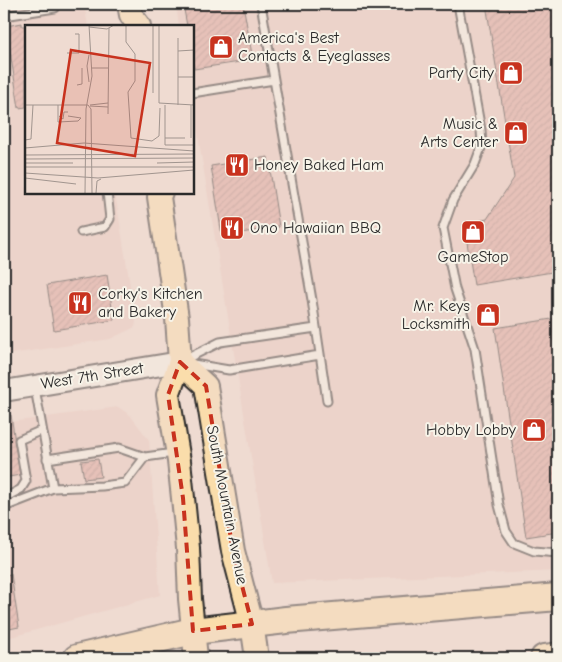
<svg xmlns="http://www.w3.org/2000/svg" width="562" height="662" font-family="'Comic Neue',sans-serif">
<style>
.built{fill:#e9cac0}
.building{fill:url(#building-hatch);stroke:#2b2b2b}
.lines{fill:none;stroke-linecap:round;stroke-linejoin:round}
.service-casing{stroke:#2b2b2b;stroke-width:11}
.secondary-casing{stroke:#2b2b2b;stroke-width:24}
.primary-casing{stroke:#2b2b2b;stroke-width:26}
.motorway-casing{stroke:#2b2b2b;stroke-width:30}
.service{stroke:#f7f3e8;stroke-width:7}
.secondary{stroke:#f7f3e8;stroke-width:20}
.primary{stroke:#faddab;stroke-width:22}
.motorway{stroke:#faddab;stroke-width:26}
.marked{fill:none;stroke:#c8321e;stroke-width:4;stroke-dasharray:10 6;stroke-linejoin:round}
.labels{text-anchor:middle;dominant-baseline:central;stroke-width:4;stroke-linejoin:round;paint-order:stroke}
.poi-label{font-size:16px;fill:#2b2b2b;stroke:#f7f3e8;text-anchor:start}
.street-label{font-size:16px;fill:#2b2b2b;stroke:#f7f3e8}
.inset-road{fill:none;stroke:#a1958f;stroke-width:1}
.view{fill:#c8321e;fill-opacity:0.15;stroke:#c8321e;stroke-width:2.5}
.inset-edge{fill:none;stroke:#2b2b2b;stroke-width:2.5}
</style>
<defs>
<pattern id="building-hatch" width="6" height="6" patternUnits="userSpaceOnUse" patternTransform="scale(1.25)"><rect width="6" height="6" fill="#dca29a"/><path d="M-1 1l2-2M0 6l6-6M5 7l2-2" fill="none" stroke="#b3847e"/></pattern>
</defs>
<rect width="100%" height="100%" fill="#efdbd1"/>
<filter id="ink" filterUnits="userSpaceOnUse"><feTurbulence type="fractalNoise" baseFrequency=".02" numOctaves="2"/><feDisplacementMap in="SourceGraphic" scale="10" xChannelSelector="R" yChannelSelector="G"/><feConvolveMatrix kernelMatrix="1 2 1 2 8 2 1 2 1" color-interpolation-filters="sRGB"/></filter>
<g filter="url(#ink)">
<path class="built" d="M4,4H84L88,26H26V192L115,193L136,322L135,327L110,339L4,355Z
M176,4H558V571L272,583L193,105L192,26H179Z
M118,407L130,415L149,440L160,595L4,639V423Z"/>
<path class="building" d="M183,4H243L253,60L194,69L192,59V26H187Z
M486,4H558V271L474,285L464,224L487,219L514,178Z
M22,23V26H26V107L19,108L6,26Z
M268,157L279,227L222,236L211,166Z
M107,275L114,320L54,330L47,285Z
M558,318V532L526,537L495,328Z
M11,415L20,475L4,478V416Z
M98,459L101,477L84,479L81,461Z
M11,574L19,627L4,630V575Z"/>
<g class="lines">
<defs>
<path id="service" d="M261,4L312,300L327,401
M458,4L481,130L482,145L475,164L453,200L443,228L455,289L475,349L499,505L506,531L514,543L534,551L558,553
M4,16L55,8V4
M192,93L274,80
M81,232L105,227L110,219L107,192
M184,360L220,342L316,328
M193,364L229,370L320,355
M35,388L53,488
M145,457L174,453
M4,494L10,495L21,489L26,481L19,440L42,430
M4,507L53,488L102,486L125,483L145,457L119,448L47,459"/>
<path id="secondary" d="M4,391L180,362"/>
<path id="primary" d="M129,4L131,15L139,26
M161,192L159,197L177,318L180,362L168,395L179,461L183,498L188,548L190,599L196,658
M180,362L206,386L233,551L252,624L257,658"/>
<path id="motorway" d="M77,658L193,631L286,620L558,597
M544,658L558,656"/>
</defs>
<use href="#service" class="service-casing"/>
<use href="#secondary" class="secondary-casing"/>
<use href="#primary" class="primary-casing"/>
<use href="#motorway" class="motorway-casing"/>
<use href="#service" class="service"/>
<use href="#secondary" class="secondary"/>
<use href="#primary" class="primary"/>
<use href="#motorway" class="motorway"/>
</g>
</g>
<path d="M0 0H562V662H0ZM180,362L206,386L233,551L252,624L193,631L183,498L168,395Z" fill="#efdbd1" fill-opacity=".55" fill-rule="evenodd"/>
<path class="marked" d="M180,362L206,386L233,551L252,624L193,631L183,498L168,395Z"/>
<defs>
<symbol id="shop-square" viewBox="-11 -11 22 22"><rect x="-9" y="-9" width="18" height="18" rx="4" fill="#c8321e" stroke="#f7f3e8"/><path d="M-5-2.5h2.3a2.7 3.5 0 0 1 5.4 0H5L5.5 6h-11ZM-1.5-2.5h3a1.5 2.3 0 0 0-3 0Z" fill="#fff"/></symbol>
<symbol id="restaurant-square" viewBox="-11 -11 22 22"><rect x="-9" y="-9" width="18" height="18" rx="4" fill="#c8321e" stroke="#f7f3e8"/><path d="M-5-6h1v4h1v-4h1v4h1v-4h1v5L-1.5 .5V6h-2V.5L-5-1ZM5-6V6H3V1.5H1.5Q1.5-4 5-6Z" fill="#fff"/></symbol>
</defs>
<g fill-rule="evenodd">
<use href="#shop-square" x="207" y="33" width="28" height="28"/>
<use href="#shop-square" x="497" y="59" width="28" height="28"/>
<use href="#shop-square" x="502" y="119" width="28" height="28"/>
<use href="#restaurant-square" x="223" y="151" width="28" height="28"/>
<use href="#restaurant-square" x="218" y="214" width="28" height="28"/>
<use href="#shop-square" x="459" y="218" width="28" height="28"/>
<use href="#restaurant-square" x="66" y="289" width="28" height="28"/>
<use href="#shop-square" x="474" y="301" width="28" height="28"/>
<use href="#shop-square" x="520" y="416" width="28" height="28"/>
</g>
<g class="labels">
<g class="poi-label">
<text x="238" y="38">America's Best<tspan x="238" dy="18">Contacts &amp; Eyeglasses</tspan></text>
<text x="494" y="73" text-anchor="end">Party City</text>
<text x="498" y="124" text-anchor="end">Music &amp;<tspan x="498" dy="18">Arts Center</tspan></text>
<text x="254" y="165">Honey Baked Ham</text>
<text x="250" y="228">Ono Hawaiian BBQ</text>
<text x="473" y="257" text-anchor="middle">GameStop</text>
<text x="98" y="294">Corky's Kitchen<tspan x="98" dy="18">and Bakery</tspan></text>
<text x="470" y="306" text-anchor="end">Mr. Keys<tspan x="470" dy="18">Locksmith</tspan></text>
<text x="516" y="430" text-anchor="end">Hobby Lobby</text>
</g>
<g class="street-label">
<text transform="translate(92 376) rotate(-9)">West 7th Street</text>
<text transform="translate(227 505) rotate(79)">South Mountain Avenue</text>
</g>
</g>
<g transform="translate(25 25)">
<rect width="169" height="169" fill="#efdbd1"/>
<path class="inset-road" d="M101,0V17L110,29V56L103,67L106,113L127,116L134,111L135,83M134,0V78L169,80M64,2L82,4L89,0M153,26L169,25M42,28H54V9H50M67,43H83M153,52H169M64,57L62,41L64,30M52,60L57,59V43M128,68V1M0,80H63M33,80V97L53,96L56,93L43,91M63,80L66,84L67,168M65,80L83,78M140,80V120H169M153,80V13M166,80V113M65,81L83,82M83,89L84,3M34,91L38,94L39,87H43M140,113H160M0,115L6,114L8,80M0,123L59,118L169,126M0,130L169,129M0,134L169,133M0,138H48M132,138L169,137M0,142H169M0,148L73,153L169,145M0,153L51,159M60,168L61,84L67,51L64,0M71,168L72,156L76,154"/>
<path class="view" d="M46,25L125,38L110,131L32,118Z"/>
<rect width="169" height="169" class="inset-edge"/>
</g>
<rect width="562" height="662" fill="none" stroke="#f7f3e8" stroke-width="20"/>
<rect x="10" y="10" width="542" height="642" fill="none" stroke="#2b2b2b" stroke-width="2" filter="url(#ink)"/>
</svg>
